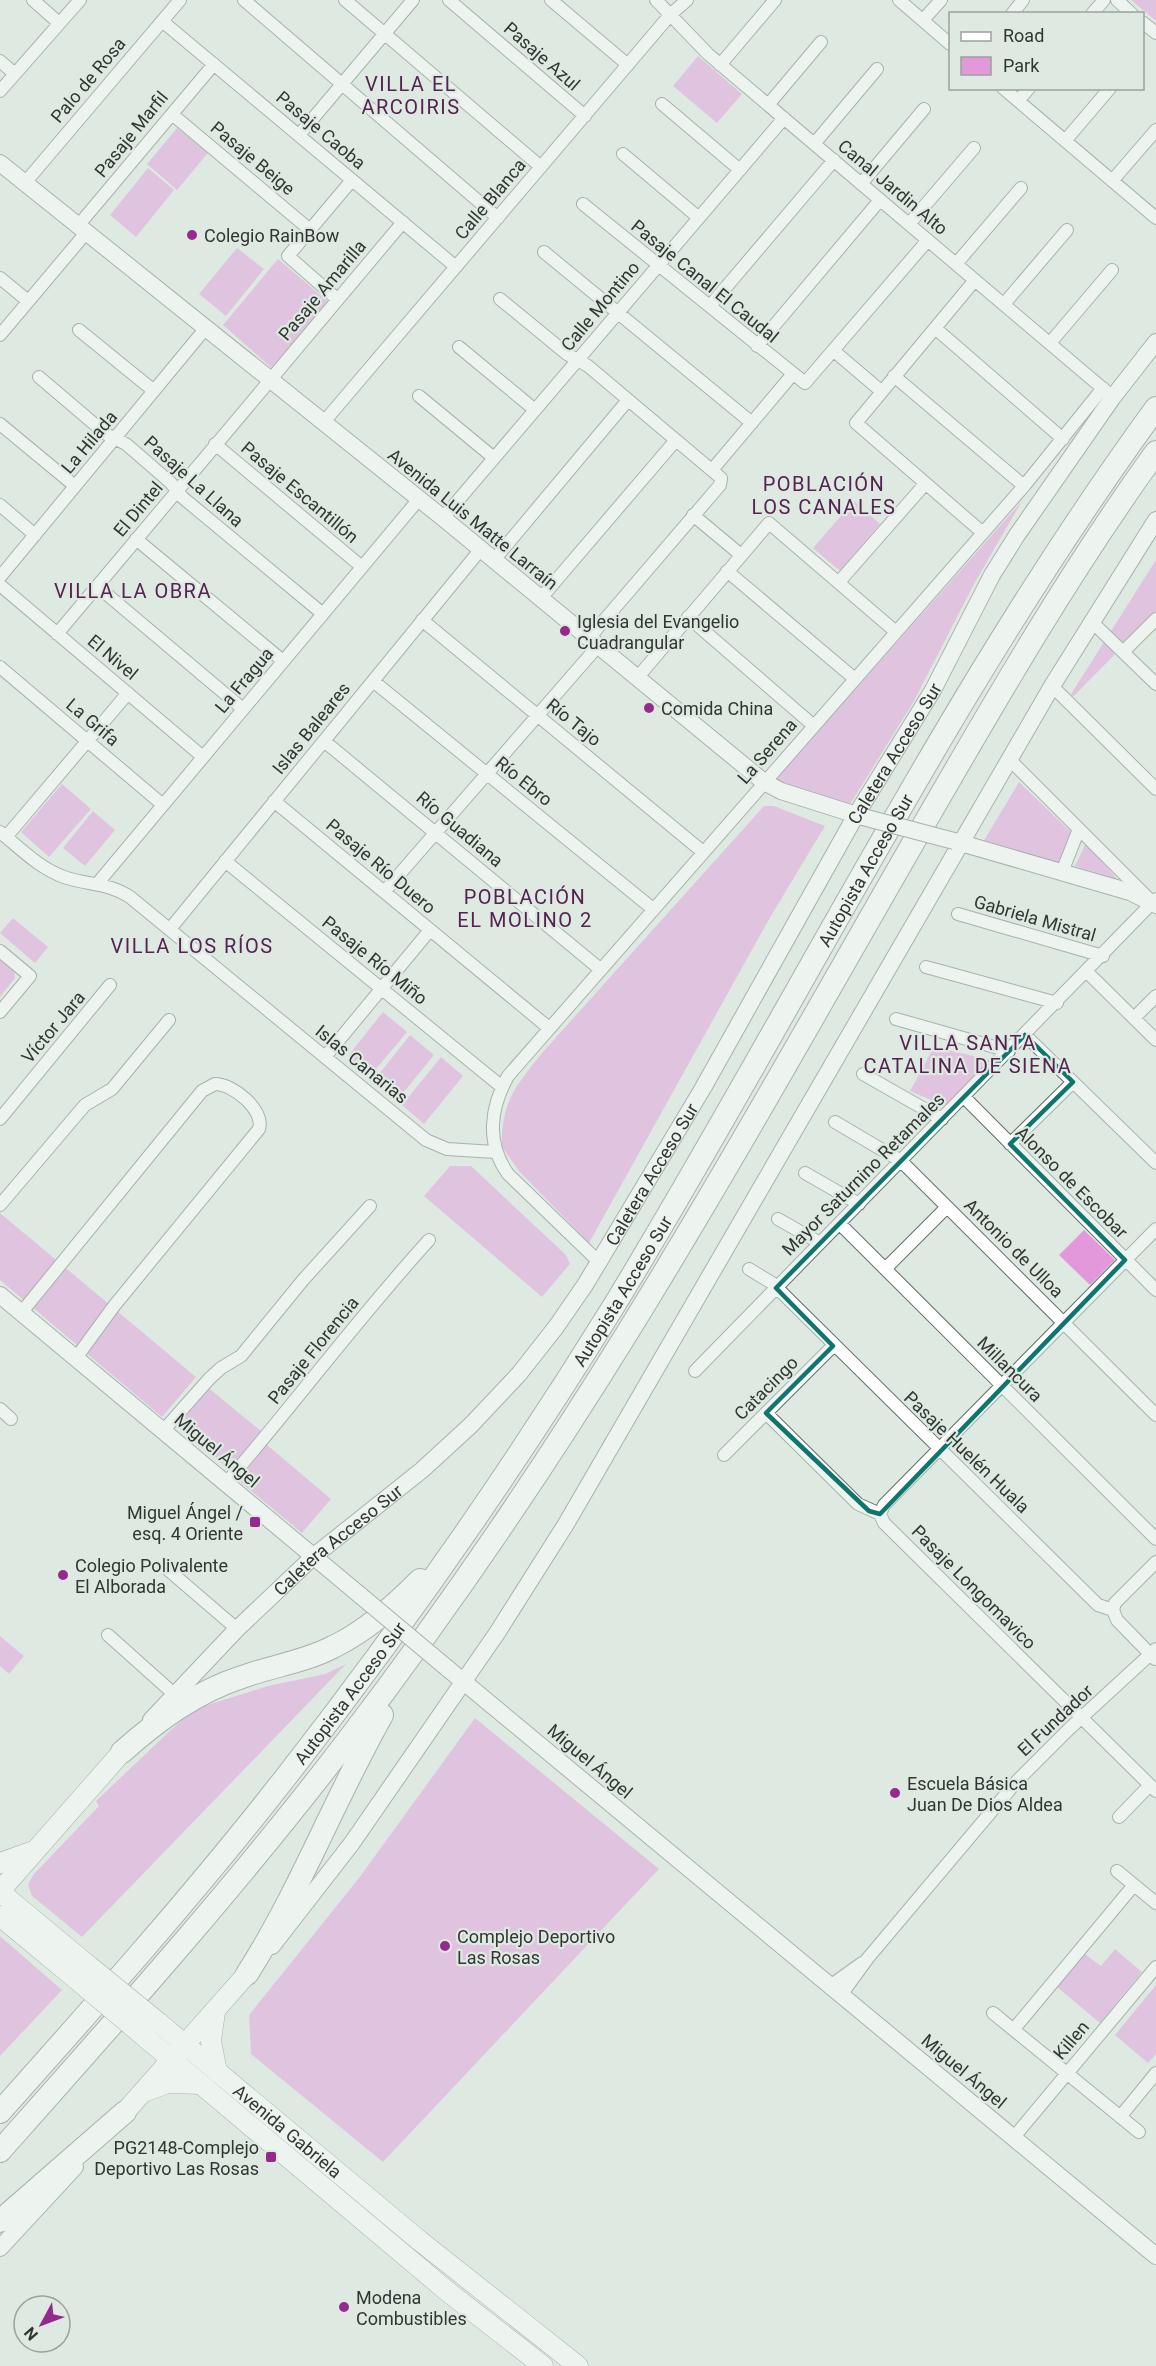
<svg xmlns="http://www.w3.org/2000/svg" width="1156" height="2366" font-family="Roboto,sans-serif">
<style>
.green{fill:#e398db}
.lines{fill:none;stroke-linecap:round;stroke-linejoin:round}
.street-casing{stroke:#646e67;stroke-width:14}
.secondary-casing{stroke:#646e67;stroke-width:18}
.primary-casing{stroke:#646e67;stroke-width:21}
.highway-casing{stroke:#646e67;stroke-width:24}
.street{stroke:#fff;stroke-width:12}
.secondary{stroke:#fff;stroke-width:16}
.primary{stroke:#fff;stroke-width:20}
.highway{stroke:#fff;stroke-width:22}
.secondary-bridge-casing{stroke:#646e67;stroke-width:18;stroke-linecap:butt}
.primary-bridge-casing{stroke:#646e67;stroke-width:21;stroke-linecap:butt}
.secondary-bridge{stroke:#fff;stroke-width:16}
.primary-bridge{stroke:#fff;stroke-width:20}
.marked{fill:none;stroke:#0f766e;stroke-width:4.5;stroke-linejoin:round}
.poi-dot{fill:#942a8e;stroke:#deeae1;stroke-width:2}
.labels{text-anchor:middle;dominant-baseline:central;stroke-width:4.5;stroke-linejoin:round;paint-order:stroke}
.street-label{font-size:18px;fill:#323633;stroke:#deeae1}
.poi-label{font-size:18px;fill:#323633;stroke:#deeae1;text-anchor:start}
.neighbourhood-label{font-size:20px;letter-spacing:1.5px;fill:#552251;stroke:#deeae1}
</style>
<rect width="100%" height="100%" fill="#deeae1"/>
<path class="green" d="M1131,0H1156V20H1155Z
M698,56L742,94L717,123L673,86Z
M177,128L208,153L177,190L147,164Z
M148,168L174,190L136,237L110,215Z
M237,248L264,269L226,316L199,294Z
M278,259L331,304L274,370L223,325Z
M854,501L880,524L840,571L813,548Z
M1022,501L974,584L914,701L849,806L777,785L776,779Z
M1156,560V612L1074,696L1071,694Z
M1019,782L1073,834L1061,867L983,842Z
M62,784L91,809L49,857L21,832Z
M764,806H774L825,826L768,921L589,1243L519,1171L502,1147C501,1102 515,1087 542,1053Z
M93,811L115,830L85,866L63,848Z
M1086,843L1117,879L1075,866Z
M13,918L48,947L35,963L0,933Z
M0,957L14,969L15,978L0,997Z
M383,1012L407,1032L371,1075L348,1056Z
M410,1035L434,1055L399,1098L375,1079Z
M934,1047L991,1060L945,1106L910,1091Z
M441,1057L463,1076L424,1124L402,1105Z
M450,1166H471L566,1255L570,1264L542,1297L424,1196Z
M0,1213L196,1377L162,1417L0,1280Z
M1084,1230L1115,1260L1090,1285L1059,1255Z
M206,1386L261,1431L234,1464L226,1466L175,1424Z
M267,1445L331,1499L302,1533L238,1480Z
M0,1636L24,1656L9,1674L0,1666Z
M346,1664L82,1937L32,1896L28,1885L33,1875L99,1806L96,1801L175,1726L198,1708L268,1686L325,1674Z
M475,1718L659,1869L383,2162L251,2054L249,2015L359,1878Z
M0,1936L62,1990L0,2056Z
M1115,1949L1142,1972L1100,2023L1057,1987L1085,1954L1101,1966Z
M1156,1985V2054L1148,2063L1115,2035Z"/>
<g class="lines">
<defs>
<path id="street" d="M33,0L59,23
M244,0L498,218
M345,0L541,167
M449,0L585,116
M551,0L628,65
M656,0L708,54L1107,392
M899,0L950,44
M1117,0L1132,14
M1012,14L1023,0
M1092,14L1104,0
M923,20L941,0
M162,21L456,267
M1142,22L1156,33
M0,61L15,74
M720,65L775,0
M1003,88L1156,218
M0,91L80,0
M1018,101L1029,88
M662,104L740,170
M768,105L821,42
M173,115L309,229
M299,135L413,0
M1065,141L1110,88
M814,144L877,69
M623,154L699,218
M1112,181L1156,130
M24,184L180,0
M861,184L924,109
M583,204L805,383L928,240
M909,224L974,148
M77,227L214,64
M544,252L752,423
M956,264L1021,188
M0,278L28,301
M975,280L856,423L983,533
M337,299L288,256L352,180
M500,299L567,354L588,366L721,478L720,485L589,638
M1004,304L1067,230
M710,306L834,160
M935,328L1063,439
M79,330L154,391
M0,335L85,234
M1050,343L1112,270
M757,346L880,200
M459,347L535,410
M834,351L881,391
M894,376L1024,486
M39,377L106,434L126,444L171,483L182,497L323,614
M419,396L494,458
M323,423L670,15L687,0
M0,424L75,486
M215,444L362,567
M712,470L792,375
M0,505L35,535
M693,515L741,555
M443,518L784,118
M136,539L283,661
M494,560L628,400
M727,571L855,679
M0,577L205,329
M839,582L925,484
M0,585L203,757
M97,586L243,709
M541,598L676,440
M688,617L814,726
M422,620L703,852
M1091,621L1156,684
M57,634L403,222
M1123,652L1156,619
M0,667L163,805
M637,678L769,523L896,632
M373,681L653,909
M1052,686L1156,789
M324,741L600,969
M1010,760L1147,897
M274,801L549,1028
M0,832C20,848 39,868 64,877C87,885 109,883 130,897L426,1140L447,1149L495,1152
M6,837L128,693
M225,861L502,1087
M1062,872L1079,829
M97,884L419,499
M384,892L598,646
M958,914L1103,956
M170,929L481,549
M0,951L30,976L0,1012
M926,967L1057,1003
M1087,972L1156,1040
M1134,1018L1156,996
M896,1019L1009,1051
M1025,1035L1156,1163
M325,1057L430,930
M863,1074L942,1119
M964,1097L1156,1290
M0,1119L110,985
M835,1122L901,1161L1156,1415
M1010,1144L1073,1082
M805,1173L859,1204
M0,1205L85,1105L112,1089L169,1020
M778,1219L820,1243
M840,1224L1156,1539
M599,1262L508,1174C486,1143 490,1108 508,1076L1024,486L1103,388
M749,1269L772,1283L1098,1605L1113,1610
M885,1269L947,1207
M21,1313L202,1091L215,1084C233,1084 265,1110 259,1129L114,1306L76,1358
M695,1371L1156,899
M0,1409L11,1419
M766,1413L858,1504L880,1514
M163,1431L209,1379L221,1368L241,1356L303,1280L370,1206
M724,1455L833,1346
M226,1483C295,1403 358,1318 429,1240
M880,1514L884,1505L1156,1229
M880,1514L884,1523L1156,1791
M166,1568L237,1629
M1113,1610L1115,1603L1156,1562
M1113,1610L1117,1620L1155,1659
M108,1635L174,1694
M1119,1817L1150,1785
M1117,1871L1156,1903
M830,1986L862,1963
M841,1995L868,1958L1017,1781L1069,1729L1156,1649
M993,2013L1139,2132
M1014,2029L1134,1885
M1120,2117L1156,2073
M1014,2137L1156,1967"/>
<g id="secondary">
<path d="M0,163L443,518L764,782L781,791L863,817"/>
<path d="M954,841L1130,892L1156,905"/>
<path d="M0,1295L361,1596"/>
<path d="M447,1668L1156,2256"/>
<path id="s1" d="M151,1720L237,1629L314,1556L422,1470L471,1425L519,1374L556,1327L585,1285L703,1088L856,815L933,690L992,575L1017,535L1113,397L1156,342"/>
<path d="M272,1946L352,1843L497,1633L566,1524L1052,686L1156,520"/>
<path d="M0,2248L75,2167"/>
</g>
<g id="primary">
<path d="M0,1863L31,1852"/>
<path d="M0,1891L122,1752"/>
<path d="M0,1892L89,1966"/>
<path d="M0,1916L76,1979"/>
<path d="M215,2012L211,2041L217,2072"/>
<path id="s2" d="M159,2023L420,2241L578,2366"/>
<path d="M146,2038L447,2291L543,2366"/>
<path d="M146,2091L168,2083L201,2084"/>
<path d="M125,2112L247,1974"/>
</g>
<g id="highway">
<path d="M122,1752C158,1720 196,1692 242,1677C272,1666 304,1662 333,1647C366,1631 394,1606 420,1580"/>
<path d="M247,1974C299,1893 334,1800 382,1715"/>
<path id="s3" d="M0,2112C99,2001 198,1890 289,1773C406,1623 515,1466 615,1304C796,1007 950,690 1156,408"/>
<path d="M0,2151C119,2017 239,1883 348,1740C448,1609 542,1471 629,1330C734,1160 831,985 931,812C1002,689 1073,567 1156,452"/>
<path d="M0,2221L125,2112"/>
</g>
</defs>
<use href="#street" class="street-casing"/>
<use href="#secondary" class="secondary-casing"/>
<use href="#primary" class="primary-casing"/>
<use href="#highway" class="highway-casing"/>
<use href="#street" class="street"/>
<use href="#secondary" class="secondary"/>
<use href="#primary" class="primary"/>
<use href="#highway" class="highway"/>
<defs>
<path id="secondary-bridge" d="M863,817L954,841
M361,1596L447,1668"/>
<path id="primary-bridge" d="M89,1966L159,2023
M76,1979L146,2038"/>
</defs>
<use href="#secondary-bridge" class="secondary-bridge-casing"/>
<use href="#primary-bridge" class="primary-bridge-casing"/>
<use href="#secondary-bridge" class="secondary-bridge"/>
<use href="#primary-bridge" class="primary-bridge"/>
</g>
<path d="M0 0H1156V2366H0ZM1025,1035L1073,1082L1010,1144L1125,1260L880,1514L869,1511L766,1413L833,1346L776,1288Z" fill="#deeae1" fill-opacity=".55" fill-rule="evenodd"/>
<path class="marked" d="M1025,1035L1073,1082L1010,1144L1125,1260L880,1514L869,1511L766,1413L833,1346L776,1288Z"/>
<g class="poi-dot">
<circle cx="192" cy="235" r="6"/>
<circle cx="565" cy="631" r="6"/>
<circle cx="649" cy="708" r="6"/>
<rect x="249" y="1516" width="12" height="12" rx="3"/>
<circle cx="63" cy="1575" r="6"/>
<circle cx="895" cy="1793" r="6"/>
<circle cx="445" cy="1946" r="6"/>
<rect x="265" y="2151" width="12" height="12" rx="3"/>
<circle cx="344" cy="2307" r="6"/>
</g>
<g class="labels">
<g class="street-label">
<text transform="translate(542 56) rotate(41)">Pasaje Azul</text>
<text transform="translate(88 80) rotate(-50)">Palo de Rosa</text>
<text transform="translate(321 130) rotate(40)">Pasaje Caoba</text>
<text transform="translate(131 134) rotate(-51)">Pasaje Marfil</text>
<text transform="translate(253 158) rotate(40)">Pasaje Beige</text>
<text transform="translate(893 187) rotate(40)">Canal Jardin Alto</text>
<text transform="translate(490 199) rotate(-50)">Calle Blanca</text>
<text transform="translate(705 281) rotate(39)">Pasaje Canal El Caudal</text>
<text transform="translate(322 290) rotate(-50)">Pasaje Amarilla</text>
<text transform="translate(600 306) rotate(-50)">Calle Montino</text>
<text transform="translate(89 442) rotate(-50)">La Hilada</text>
<text transform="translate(194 481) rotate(42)">Pasaje La Llana</text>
<text transform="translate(300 492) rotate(40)">Pasaje Escantillón</text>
<text transform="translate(138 509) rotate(-50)">El Dintel</text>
<text transform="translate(473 519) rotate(39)">Avenida Luis Matte Larraín</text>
<text transform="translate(113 657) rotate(40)">El Nivel</text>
<text transform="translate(244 680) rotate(-50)">La Fragua</text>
<text transform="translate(93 722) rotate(40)">La Grifa</text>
<text transform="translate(574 722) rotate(39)">Río Tajo</text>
<text transform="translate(311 728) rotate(-51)">Islas Baleares</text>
<text transform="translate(767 751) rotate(-49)">La Serena</text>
<text stroke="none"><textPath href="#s1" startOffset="1232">Caletera Acceso Sur</textPath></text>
<text transform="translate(524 781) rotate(39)">Río Ebro</text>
<text transform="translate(460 829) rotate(40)">Río Guadiana</text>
<text transform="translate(381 866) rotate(40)">Pasaje Río Duero</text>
<text stroke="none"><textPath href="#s3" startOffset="1518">Autopista Acceso Sur</textPath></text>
<text transform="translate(1035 918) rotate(16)">Gabriela Mistral</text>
<text transform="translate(375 960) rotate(39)">Pasaje Río Miño</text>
<text transform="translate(53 1027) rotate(-50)">Víctor Jara</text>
<text transform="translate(362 1064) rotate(39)">Islas Canarias</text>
<text stroke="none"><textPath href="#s1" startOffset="746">Caletera Acceso Sur</textPath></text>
<text transform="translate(863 1174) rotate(-45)">Mayor Saturnino Retamales</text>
<text transform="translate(1072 1182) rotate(45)">Alonso de Escobar</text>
<text transform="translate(1014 1248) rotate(45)">Antonio de Ulloa</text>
<text stroke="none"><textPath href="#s3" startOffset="1032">Autopista Acceso Sur</textPath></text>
<text transform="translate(313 1350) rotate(-51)">Pasaje Florencia</text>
<text transform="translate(1010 1369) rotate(45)">Millancura</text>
<text transform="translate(766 1388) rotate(-45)">Catacingo</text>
<text transform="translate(217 1450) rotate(40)">Miguel Ángel</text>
<text transform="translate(967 1452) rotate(44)">Pasaje Huelén Huala</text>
<text stroke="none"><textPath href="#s1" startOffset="260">Caletera Acceso Sur</textPath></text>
<text transform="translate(974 1587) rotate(45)">Pasaje Longomavico</text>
<text stroke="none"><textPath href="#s3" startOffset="546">Autopista Acceso Sur</textPath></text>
<text transform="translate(1055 1720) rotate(-43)">El Fundador</text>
<text transform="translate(590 1761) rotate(40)">Miguel Ángel</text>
<text transform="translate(1071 2040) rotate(-50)">Killen</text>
<text transform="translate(964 2071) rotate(40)">Miguel Ángel</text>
<text stroke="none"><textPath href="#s2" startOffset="168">Avenida Gabriela</textPath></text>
</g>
<g class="poi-label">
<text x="204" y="235">Colegio RainBow</text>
<text x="577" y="621">Iglesia del Evangelio<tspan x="577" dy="21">Cuadrangular</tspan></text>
<text x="661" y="708">Comida China</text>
<text x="243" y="1512" text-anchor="end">Miguel Ángel /<tspan x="243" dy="21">esq. 4 Oriente</tspan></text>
<text x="75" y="1565">Colegio Polivalente<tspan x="75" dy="21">El Alborada</tspan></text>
<text x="907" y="1783">Escuela Básica<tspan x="907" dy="21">Juan De Dios Aldea</tspan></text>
<text x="457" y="1936">Complejo Deportivo<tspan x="457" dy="21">Las Rosas</tspan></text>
<text x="259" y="2147" text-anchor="end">PG2148-Complejo<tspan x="259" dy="21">Deportivo Las Rosas</tspan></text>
<text x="356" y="2297">Modena<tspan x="356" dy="21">Combustibles</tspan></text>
</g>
<g class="neighbourhood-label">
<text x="411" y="84">VILLA EL<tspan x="411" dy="23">ARCOIRIS</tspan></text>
<text x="824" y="484">POBLACIÓN<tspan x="824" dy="23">LOS CANALES</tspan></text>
<text x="133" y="591">VILLA LA OBRA</text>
<text x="525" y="897">POBLACIÓN<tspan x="525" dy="23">EL MOLINO 2</tspan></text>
<text x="192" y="946">VILLA LOS RÍOS</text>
<text x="968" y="1043">VILLA SANTA<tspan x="968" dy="23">CATALINA DE SIENA</tspan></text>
</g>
</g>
<rect x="949" y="12" width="195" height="78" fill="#deeae1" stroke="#99a29b" stroke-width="1.5"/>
<rect x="961" y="32" width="30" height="9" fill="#ffffff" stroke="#99a29b" stroke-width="1.5"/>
<text x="1003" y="42" font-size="18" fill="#323633">Road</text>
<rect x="961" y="57" width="30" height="18" fill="#e398db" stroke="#99a29b" stroke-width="1.5"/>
<text x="1003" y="72" font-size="18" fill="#323633">Park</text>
<g transform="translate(42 2324) rotate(229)"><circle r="28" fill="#deeae1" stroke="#99a29b" stroke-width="1.5"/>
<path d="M0-4.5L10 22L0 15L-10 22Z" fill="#942a8e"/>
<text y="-9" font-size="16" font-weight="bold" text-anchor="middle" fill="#323633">N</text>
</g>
</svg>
